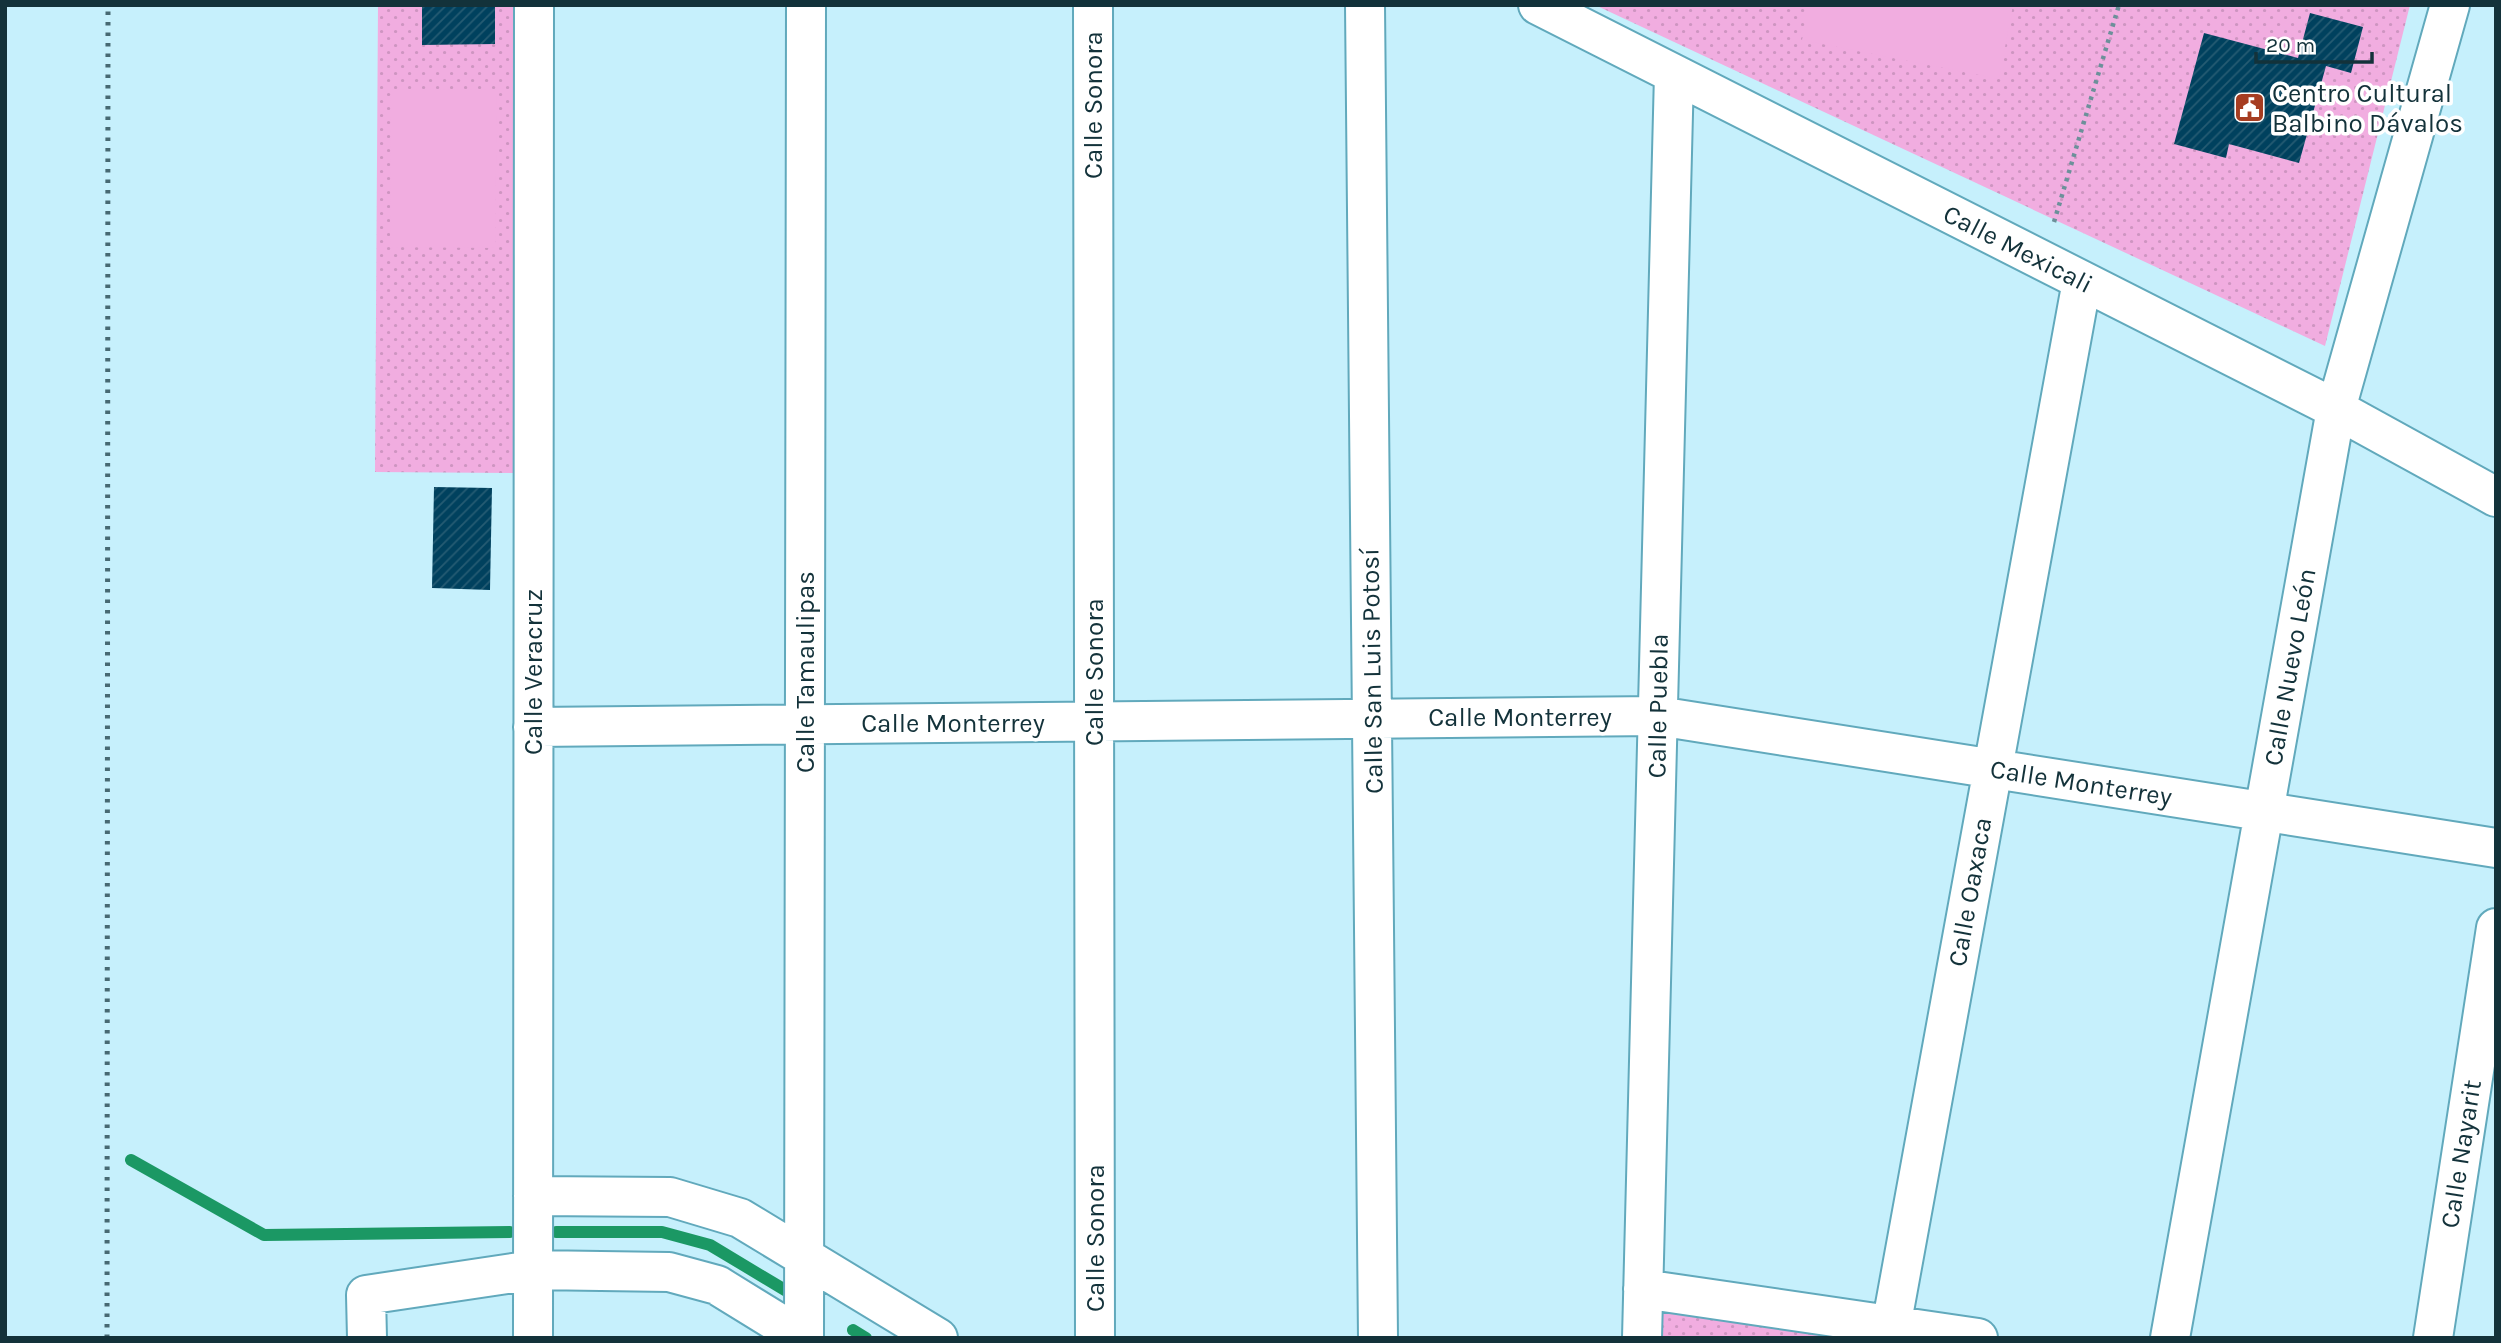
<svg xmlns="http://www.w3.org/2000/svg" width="2501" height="1343" font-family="Karla,sans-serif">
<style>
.park{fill:url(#park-dots)}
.pitch{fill:#f1ade0}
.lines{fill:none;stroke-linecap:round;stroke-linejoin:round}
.stream{stroke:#1b9864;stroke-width:12}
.building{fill:url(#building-hatch)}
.minor-casing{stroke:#61a9bc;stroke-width:42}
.path{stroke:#6c909a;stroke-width:4.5;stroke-dasharray:3.5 5;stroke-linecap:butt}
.minor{stroke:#fff;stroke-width:38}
.rail{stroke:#476972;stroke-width:5;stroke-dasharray:3.5 7;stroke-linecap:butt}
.labels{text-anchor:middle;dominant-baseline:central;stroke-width:7;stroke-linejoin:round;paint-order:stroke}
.poi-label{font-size:26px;fill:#13323a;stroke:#fff;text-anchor:start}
.street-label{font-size:26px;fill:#13323a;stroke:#fff}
</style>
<defs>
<pattern id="park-dots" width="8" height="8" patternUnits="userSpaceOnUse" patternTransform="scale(1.75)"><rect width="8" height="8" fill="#f1ade0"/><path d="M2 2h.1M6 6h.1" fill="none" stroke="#ce95c1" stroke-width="1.8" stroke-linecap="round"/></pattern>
<pattern id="building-hatch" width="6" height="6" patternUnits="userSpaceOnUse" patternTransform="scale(1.75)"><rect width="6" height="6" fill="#00415e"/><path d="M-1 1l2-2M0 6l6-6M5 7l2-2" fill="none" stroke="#255b72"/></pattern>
</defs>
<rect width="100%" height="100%" fill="#c6f0fc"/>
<path class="park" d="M378,5H523L520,473L375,472Z
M1595,5H2410L2325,346Z
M1661,1308L1840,1338H1659Z"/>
<path class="pitch" d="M1809,5H2013L1999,79L1802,40Z
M391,89L497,90L495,248L390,247Z"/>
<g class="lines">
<path class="stream" d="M131,1160L264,1235L510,1232
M556,1232H662L710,1245L795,1296
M853,1330L866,1338"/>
</g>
<path class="building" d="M422,5H495V44L422,45Z
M2310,13L2363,27L2351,73L2326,66L2299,163L2229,144L2226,158L2174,144L2204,33L2298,58Z
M434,487L492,488L490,590L432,588Z"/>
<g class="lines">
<defs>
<path id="minor" d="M1093,5L1095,1338
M1365,5L1378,1338
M1538,5L2336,409L2496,497
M533,727L1658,716L2496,848
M533,1196L670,1197L740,1218L938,1338
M1643,1289L1978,1338
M367,1338L366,1295L533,1270L669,1272L717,1285L803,1338
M533,1338L534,5
M804,1338L806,5
M1642,1338L1674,74
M1889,1338L2082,281
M2170,1338L2336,409L2450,5
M2433,1338L2496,928"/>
</defs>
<use href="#minor" class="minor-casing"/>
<path class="path" d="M2054,222L2119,5"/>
<use href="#minor" class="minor"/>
<path class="rail" d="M107,1338L108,5"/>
</g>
<defs>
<symbol id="civic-square" viewBox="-11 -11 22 22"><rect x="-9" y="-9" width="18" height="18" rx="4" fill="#a63d21" stroke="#fff"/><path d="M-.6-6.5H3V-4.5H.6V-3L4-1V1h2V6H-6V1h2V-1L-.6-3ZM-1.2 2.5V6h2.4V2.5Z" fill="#fff"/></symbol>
</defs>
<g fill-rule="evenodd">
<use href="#civic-square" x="2232" y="90" width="35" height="35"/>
</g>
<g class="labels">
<g class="poi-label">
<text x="2272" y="93">Centro Cultural<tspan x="2272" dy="30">Balbino Dávalos</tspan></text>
</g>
<g class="street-label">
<text transform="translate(1093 105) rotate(-90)">Calle Sonora</text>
<text transform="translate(2018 249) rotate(27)">Calle Mexicali</text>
<text transform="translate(2290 667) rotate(-80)">Calle Nuevo León</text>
<text transform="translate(1372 671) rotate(-91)">Calle San Luis Potosí</text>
<text transform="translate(533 672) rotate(-90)">Calle Veracruz</text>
<text transform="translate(805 672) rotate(-90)">Calle Tamaulipas</text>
<text transform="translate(1094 672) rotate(-90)">Calle Sonora</text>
<text transform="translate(1658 706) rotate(-89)">Calle Puebla</text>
<text x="1520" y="717">Calle Monterrey</text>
<text x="953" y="723">Calle Monterrey</text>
<text transform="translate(2081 783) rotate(9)">Calle Monterrey</text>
<text transform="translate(1970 892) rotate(-80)">Calle Oaxaca</text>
<text transform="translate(2461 1154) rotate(-81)">Calle Nayarit</text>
<text transform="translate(1095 1238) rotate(-90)">Calle Sonora</text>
</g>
</g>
<rect width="2501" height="1343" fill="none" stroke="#13323a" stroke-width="14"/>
<path d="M2256 52v10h116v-10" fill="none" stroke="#13323a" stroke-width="3.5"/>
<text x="2266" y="52" font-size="21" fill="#13323a" stroke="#ffffff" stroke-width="5" paint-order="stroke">20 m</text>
</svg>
